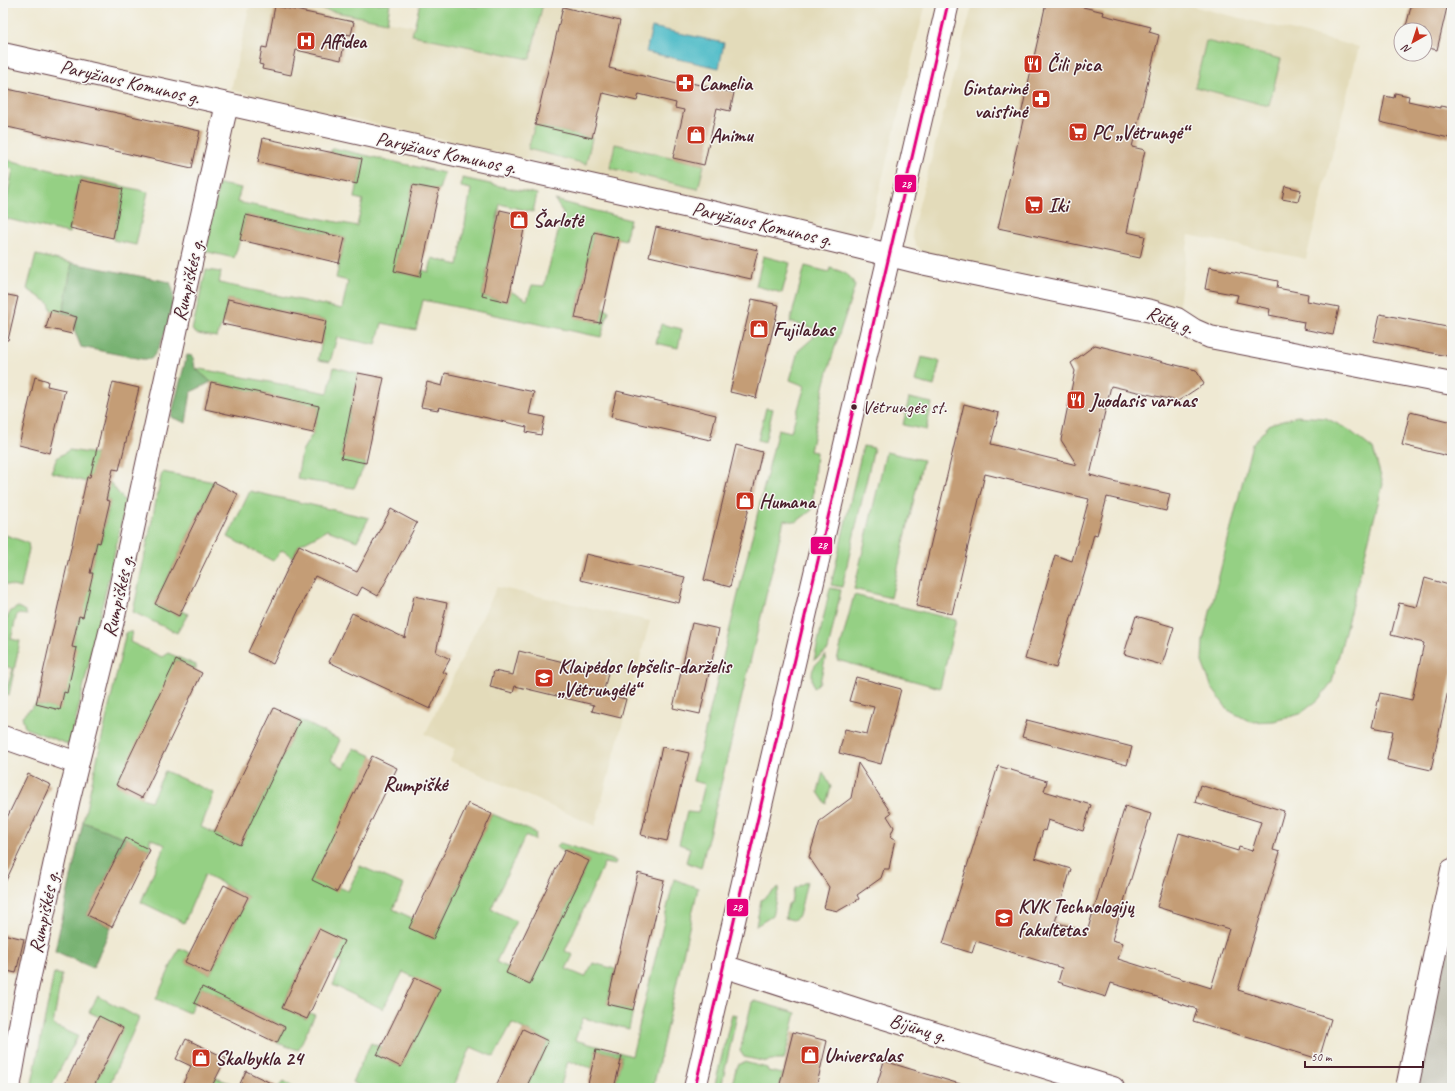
<svg xmlns="http://www.w3.org/2000/svg" width="1455" height="1091" font-family="Caveat,sans-serif">
<style>
.built{fill:#e3dbba}
.industrial{fill:#c6c5b8}
.green{fill:#95d084;stroke:#707858}
.forest{fill:#78b272;stroke:#61684e}
.water{fill:#4fbcc8;stroke:#4c6e7a}
.building{fill:#c49d76}
.lines{fill:none;stroke-linecap:round;stroke-linejoin:round}
.minor-casing{stroke:#633d44;stroke-width:24}
.major-casing{stroke:#633d44;stroke-width:24}
.minor{stroke:#fff;stroke-width:22}
.major{stroke:#fff;stroke-width:22}
.bus-1-casing{stroke:#f6f6f2;stroke-width:6}
.bus-1{stroke:#e5007d;stroke-width:3}
.bus-dot{fill:#4a1f2b;stroke:#f6f6f2;stroke-width:1.5}
.labels{text-anchor:middle;dominant-baseline:central;stroke-width:3;stroke-linejoin:round;paint-order:stroke}
.bus-label{font-size:19px;fill:#4a1f2b;stroke:#f6f6f2;text-anchor:start}
.poi-label{font-size:20px;font-weight:bold;fill:#4a1f2b;stroke:#f6f6f2;text-anchor:start}
.street-label{font-size:20px;fill:#4a1f2b;stroke:#f6f6f2}
.neighbourhood-label{font-size:21px;font-weight:bold;fill:#4a1f2b;stroke:#f6f6f2}
.line-badge{stroke:#f6f6f2;stroke-width:1.5}
.badge-label{font-size:11px;text-anchor:middle;font-weight:bold;fill:#fff}
</style>
<rect width="100%" height="100%" fill="#f6f6f2"/>
<filter id="ink" filterUnits="userSpaceOnUse"><feTurbulence type="fractalNoise" baseFrequency=".025" numOctaves="2"/><feDisplacementMap in="SourceGraphic" scale="8" xChannelSelector="R" yChannelSelector="G"/><feConvolveMatrix kernelMatrix="1 2 1 2 8 2 1 2 1" color-interpolation-filters="sRGB"/></filter>
<filter id="wash" filterUnits="userSpaceOnUse"><feTurbulence type="fractalNoise" baseFrequency=".012" numOctaves="4" result="noise"/><feDisplacementMap in="SourceGraphic" scale="16" xChannelSelector="R" yChannelSelector="G"/><feGaussianBlur stdDeviation="0.9" result="paint"/><feColorMatrix in="noise" values="0 0 0 0 0 0 0 0 0 0 0 0 0 0 0 0 0 1.4 0 .05"/><feComposite in="paint" operator="in"/></filter>
<g filter="url(#wash)">
<rect width="100%" height="100%" fill="#efe9d3"/>
<path class="built" d="M250,3H290L354,16L415,26L413,35L530,59L543,3H926L870,228L865,236L859,238L231,90Z
M973,3H1187V5L1359,47L1306,259L1189,235L1178,311L933,257L922,252L915,244L912,235L913,227Z
M497,587L650,621L595,826L450,761L455,749L425,734Z"/>
<path class="industrial" d="M1452,921V1088H1415Z"/>
<path class="green" d="M290,3H390L387,22Z
M420,3H456L478,7L479,3H543L530,59L412,35Z
M1206,41L1281,59L1269,106L1195,87Z
M535,125L592,138L586,164L528,149Z
M615,144L704,165L698,189L610,168Z
M333,148L444,173L439,190L413,185L394,271L420,277L422,270L429,272L432,258L458,265L471,189L461,187L462,178L537,194L533,212L500,204L482,296L508,302L510,291L527,300L532,285L544,286L563,213L555,200L630,220L625,240L594,232L575,317L600,323L603,308L609,311L601,337L423,300L416,330L382,323L376,345L337,337L330,362L318,360L326,321L228,299L222,324L217,337L197,334L192,330L206,270L221,272L219,283L342,309L348,281L336,278L345,238L246,215L240,240L234,258L204,251L219,184L241,188L237,202L357,226L363,200L355,198L362,159L330,152Z
M3,159L148,192L136,245L113,240L123,189L80,180L69,233L3,218L13,169L3,167Z
M36,255L72,263L63,313L51,310L49,303L27,289Z
M763,256L790,263L782,293L756,286Z
M805,266L829,272L830,268C843,272 850,273 855,286L834,350L825,383L810,451L816,452L812,510L796,522L784,520L701,868L686,862L690,848L679,844L687,812L698,813L705,784L693,781L778,429L791,432L805,386L790,380L798,351L813,338L816,329L790,322Z
M661,324L682,329L678,348L656,343Z
M921,357L940,361L934,386L915,381Z
M334,367L358,373L341,457L366,463L354,488L297,479L302,451L313,433L319,406L211,382L195,368L328,393Z
M909,398L932,403L926,430L903,425Z
M766,408L773,409L765,442L758,440Z
M1297,416L1326,418L1349,430L1373,449L1383,484L1332,682L1318,700L1300,714L1274,721L1251,722L1228,710L1212,688L1202,662L1203,640L1252,444L1270,424Z
M863,446L874,448L842,587L831,585Z
M69,450L96,454L91,477H87L86,482L51,472L57,458Z
M886,452L923,460L891,598L854,589Z
M162,472L214,482L155,604L179,616L182,611L188,614L177,633L133,612Z
M110,482L126,503L70,745L25,728L22,716L36,704L60,709L64,692L67,693L72,647L79,616L92,573H90L97,542H101L110,501L106,500Z
M250,491L369,518L357,541L327,530L299,545L293,557L282,550L273,561L228,537Z
M3,534L28,543L29,549L21,588L3,584Z
M830,588L841,590L828,650L814,660Z
M854,595L956,620L940,688L837,660Z
M18,607L25,611L27,615L17,614L11,639L20,641L9,695L5,693L13,669L3,665V621H5L11,611Z
M126,632H132L130,642L162,657L168,653L196,665V669L176,660L142,798L151,801L165,771L214,793L201,827L240,845L300,720L340,740L331,760L344,768L354,748L372,756L339,887L348,891L360,866L404,885L393,909L414,919L410,928L433,939L492,814L536,833L534,840L525,836L491,909L516,921L496,962L509,968L507,973L530,984L589,861L566,850L564,852L556,847L560,843L616,861L615,865L604,863L565,951L573,955L566,969L585,977L593,963L615,969L607,1004L633,1010L629,1029L583,1018L575,1040L632,1056L674,879L698,888L653,1088H614L622,1056L596,1050L592,1068L568,1061L561,1085L566,1088H526L548,1041L512,1023L494,1057L471,1047L453,1088H364L352,1082L371,1043L381,1047L377,1055L401,1067L439,989L403,972L383,1009L333,985L342,964L335,960L319,930L282,1007L306,1019L310,1013L315,1015L298,1050L277,1043L285,1027L202,987L189,1013L156,999L179,948L190,953L185,962L210,974L248,897L205,874L184,923L141,902L165,845L150,838V850L126,838L83,822Z
M826,655L820,682L814,688C809,670 813,666 826,655Z
M823,772L831,787L826,804L818,792Z
M807,881L799,916L793,920L785,918L788,904L791,902L794,889Z
M779,887L772,916L756,926L761,900Z
M54,973L62,975L53,1025L78,1036L50,1088H31Z
M98,996L139,1018L108,1088H93L123,1028L89,1012Z
M755,1001L796,1013L784,1060H770L767,1062L744,1057L740,1051L752,1002Z
M732,1014L737,1015L721,1088H714Z
M744,1062L767,1068L768,1071L783,1074L779,1088H731L737,1065Z
M216,1078L243,1088H211Z
M284,1081L295,1088H277Z"/>
<path class="forest" d="M72,263L170,282C171,285 173,288 173,291C175,306 162,348 151,359H142L81,347L74,329L77,317L63,313Z
M187,355L193,356L195,368L211,382L191,392L186,423L171,417Z
M83,822L126,838L87,915L111,927L93,968L55,951Z"/>
<path class="water" d="M652,27L724,43L719,68L646,52Z"/>
<g id="blocks">
<path class="building" d="M1046,3H1066L1104,12L1103,15L1151,27L1149,32L1159,35L1132,147L1145,150L1127,232L1145,236L1140,258L998,228L1024,116L1021,115Z
M1412,3H1448L1437,50L1425,47V30H1405Z
M275,6L354,22L351,35L346,34L341,60L296,50L291,75L262,69L263,65L259,64L262,47L267,48Z
M563,7L620,21L609,68L686,86L687,82L734,93L730,111L717,108L704,165L673,158L684,110L675,108L676,103L639,94L637,101L603,93L592,138L535,125Z
M3,88L200,131L192,168L3,126Z
M1395,93L1409,96L1408,101L1440,108V106L1452,108V134H1450L1449,138L1380,122L1385,96L1394,98Z
M263,138L362,159L357,184L258,162Z
M80,180L123,189L113,238L70,228Z
M413,185L439,190L420,277L394,271Z
M1285,186L1301,190L1298,202L1282,199Z
M500,210L527,216L508,302L482,296Z
M246,215L345,238L339,263L240,240Z
M656,227L758,250L751,279L649,256Z
M594,232L619,238L600,323L575,318Z
M1209,267L1278,281L1277,288L1308,294L1307,301L1339,307L1333,335L1303,329L1304,322L1269,315L1270,309L1236,302L1238,295L1205,289Z
M3,294L18,297L8,340H3Z
M228,299L326,321L321,345L222,324Z
M752,299L779,305L756,398L730,392Z
M51,310L77,317L72,334L46,328Z
M1380,314L1452,328V357L1374,341Z
M1095,345L1196,370L1204,384L1178,401L1111,386L1090,475L1128,485L1170,494L1166,511L1107,497L1097,535L1094,534L1086,565H1087L1056,668L1025,659L1055,555L1072,561L1089,499L985,474L952,614L916,606L964,404L999,413L991,444L1077,465L1061,440L1075,371L1071,363Z
M358,373L384,378L366,463L341,458Z
M445,373L534,392L529,414L545,417L541,435L526,432L527,427L439,407L438,410L421,407L427,382L442,386Z
M35,377L48,381L47,386L65,390L50,453L19,445Z
M113,382L139,388L119,470L113,469L106,500L110,501L100,543L97,542L90,573H93L83,617L79,616L72,647L77,648L67,693L64,692L60,710L36,704L87,477H90Z
M211,382L319,406L313,433L205,409Z
M617,391L716,415L710,440L611,417Z
M1410,412L1452,422V457L1402,445Z
M736,445L762,452L730,587L704,580Z
M214,482L238,494L179,616L155,604Z
M391,509L417,523L378,596L362,587L357,596L315,576L273,664L248,652L299,545L357,572Z
M586,554L685,577L679,603L580,580Z
M1425,578L1452,586V672L1431,770L1387,760L1393,731L1372,727L1380,693L1412,700L1424,643L1391,635L1399,603L1417,607Z
M414,596L447,603L436,652L450,659L443,672L447,674L430,709L329,662L352,613L405,638Z
M1136,616L1174,627L1162,665L1124,654Z
M692,623L719,629L700,714L673,708Z
M519,651L608,673L603,694L626,699L621,718L592,711L594,705L515,686L513,693L490,687L494,671L513,675Z
M176,660L202,673L142,798L116,785Z
M856,677L901,689L881,764L839,753L845,729L867,734L874,707L849,701Z
M274,708L300,720L240,845L214,833Z
M1027,720L1132,747L1127,765L1022,737Z
M662,747L689,753L667,841L641,835Z
M372,756L397,768L337,892L312,880Z
M858,763L891,813L887,816L894,827L890,837L895,839L889,869H884L881,878L857,895L859,899L838,911L824,908L829,887L809,857L820,821L851,798Z
M998,766L1047,781L1044,791L1091,805L1083,831L1048,820L1045,831L1043,830L1035,858L1071,869L1055,922L1087,932L1125,806L1151,814L1112,940L1123,943L1118,959L1211,988L1229,929L1157,907L1179,833L1238,851L1239,847L1252,851L1261,822L1195,802L1200,785L1284,811L1273,850L1280,852L1238,990L1331,1019L1319,1059L1193,1021L1197,1009L1111,983L1106,997L1058,982L1062,968L976,941L972,953L943,944Z
M28,774L51,785L3,887V826Z
M468,803L492,814L433,939L409,928Z
M126,838L150,850L112,927L87,915Z
M565,850L589,861L530,984L506,973Z
M638,873L664,880L633,1010L607,1004Z
M224,885L248,897L210,974L185,962Z
M319,929L344,941L307,1019L282,1008Z
M3,934L24,939L16,973L3,970Z
M415,977L440,989L401,1067L377,1055Z
M202,987L285,1027L277,1043L194,1003Z
M99,1016L123,1028L93,1088H63Z
M523,1029L548,1041L526,1088H495Z
M793,1032L827,1041L816,1088H779Z
M186,1039L226,1058L211,1088H181L191,1066L176,1059Z
M596,1050L622,1056L614,1088H587Z
M884,1061L963,1085L962,1088H876Z
M246,1071L281,1088H238Z"/>
</g>
</g>
<g filter="url(#ink)">
<use href="#blocks" fill-opacity="0" stroke="#633d44" stroke-width="1"/>
<g class="lines">
<defs>
<path id="minor" d="M3,54L729,216L853,246L926,264L1151,311L1177,319L1194,330L1210,337L1452,384
M3,737L77,763
M723,966L868,1013L1113,1088
M9,1088L25,998L69,798L114,616L187,281L227,104
M1407,1088L1452,870"/>
<path id="major" d="M695,1088L948,3"/>
</defs>
<use href="#minor" class="minor-casing"/>
<use href="#major" class="major-casing"/>
<use href="#minor" class="minor"/>
<use href="#major" class="major"/>
<defs>
<path id="bus-1" d="M695,1088L948,3"/>
</defs>
<use href="#bus-1" class="bus-1-casing"/>
<use href="#bus-1" class="bus-1"/>
</g>
</g>
<defs>
<symbol id="hospital-square" viewBox="-11 -11 22 22"><rect x="-9" y="-9" width="18" height="18" rx="4" fill="#c8321e" stroke="#f6f6f2"/><path d="M-5-5h3v3.5h4V-5h3V5h-3V1.5h-4V5h-3Z" fill="#fff"/></symbol>
<symbol id="restaurant-square" viewBox="-11 -11 22 22"><rect x="-9" y="-9" width="18" height="18" rx="4" fill="#c8321e" stroke="#f6f6f2"/><path d="M-5-6h1v4h1v-4h1v4h1v-4h1v5L-1.5 .5V6h-2V.5L-5-1ZM5-6V6H3V1.5H1.5Q1.5-4 5-6Z" fill="#fff"/></symbol>
<symbol id="pharmacy-square" viewBox="-11 -11 22 22"><rect x="-9" y="-9" width="18" height="18" rx="4" fill="#c8321e" stroke="#f6f6f2"/><path d="M-2-6h4v4h4v4h-4v4h-4v-4h-4v-4h4Z" fill="#fff"/></symbol>
<symbol id="supermarket-square" viewBox="-11 -11 22 22"><rect x="-9" y="-9" width="18" height="18" rx="4" fill="#c8321e" stroke="#f6f6f2"/><path d="M-6-5.5h2.5l.6 2H6L4.5 2H-2.5L-4.4-4H-6ZM-1.5 3.2a1.3 1.3 0 1 0 .1 0ZM3 3.2a1.3 1.3 0 1 0 .1 0Z" fill="#fff"/></symbol>
<symbol id="shop-square" viewBox="-11 -11 22 22"><rect x="-9" y="-9" width="18" height="18" rx="4" fill="#c8321e" stroke="#f6f6f2"/><path d="M-5-2.5h2.3a2.7 3.5 0 0 1 5.4 0H5L5.5 6h-11ZM-1.5-2.5h3a1.5 2.3 0 0 0-3 0Z" fill="#fff"/></symbol>
<symbol id="school-square" viewBox="-11 -11 22 22"><rect x="-9" y="-9" width="18" height="18" rx="4" fill="#c8321e" stroke="#f6f6f2"/><path d="M0-5L7-2L0 1L-7-2ZM-4 1L0 2.5L4 1V4Q0 6-4 4Z" fill="#fff"/></symbol>
<symbol id="university-square" viewBox="-11 -11 22 22"><rect x="-9" y="-9" width="18" height="18" rx="4" fill="#c8321e" stroke="#f6f6f2"/><path d="M0-5L7-2L0 1L-7-2ZM-4 1L0 2.5L4 1V4Q0 6-4 4Z" fill="#fff"/></symbol>
</defs>
<g fill-rule="evenodd">
<use href="#hospital-square" x="295" y="30" width="22" height="22"/>
<use href="#restaurant-square" x="1022" y="53" width="22" height="22"/>
<use href="#pharmacy-square" x="674" y="72" width="22" height="22"/>
<use href="#pharmacy-square" x="1030" y="88" width="22" height="22"/>
<use href="#supermarket-square" x="1067" y="121" width="22" height="22"/>
<use href="#shop-square" x="685" y="124" width="22" height="22"/>
<use href="#supermarket-square" x="1023" y="194" width="22" height="22"/>
<use href="#shop-square" x="508" y="209" width="22" height="22"/>
<use href="#shop-square" x="748" y="318" width="22" height="22"/>
<use href="#restaurant-square" x="1065" y="389" width="22" height="22"/>
<use href="#shop-square" x="734" y="490" width="22" height="22"/>
<use href="#school-square" x="533" y="667" width="22" height="22"/>
<use href="#university-square" x="993" y="907" width="22" height="22"/>
<use href="#shop-square" x="799" y="1044" width="22" height="22"/>
<use href="#shop-square" x="190" y="1047" width="22" height="22"/>
</g>
<circle class="bus-dot" cx="854" cy="407" r="3.5"/>
<g class="labels">
<g class="bus-label">
<text x="862" y="407">Vėtrungės st.</text>
</g>
<g class="poi-label">
<text x="320" y="41">Affidea</text>
<text x="1047" y="64">Čili pica</text>
<text x="699" y="83">Camelia</text>
<text x="1027" y="88" text-anchor="end">Gintarinė<tspan x="1027" dy="23">vaistinė</tspan></text>
<text x="1092" y="132">PC „Vėtrungė“</text>
<text x="710" y="135">Animu</text>
<text x="1048" y="205">Iki</text>
<text x="533" y="220">Šarlotė</text>
<text x="773" y="329">Fujilabas</text>
<text x="1090" y="400">Juodasis varnas</text>
<text x="759" y="501">Humana</text>
<text x="558" y="666">Klaipėdos lopšelis-darželis<tspan x="558" dy="23">„Vėtrungėlė“</tspan></text>
<text x="1018" y="906">KVK Technologijų<tspan x="1018" dy="23">fakultetas</tspan></text>
<text x="824" y="1055">Universalas</text>
<text x="215" y="1058">Skalbykla 24</text>
</g>
<g class="street-label">
<text transform="translate(130 82) rotate(13)">Paryžiaus Komunos g.</text>
<text transform="translate(446 153) rotate(12)">Paryžiaus Komunos g.</text>
<text transform="translate(762 224) rotate(13)">Paryžiaus Komunos g.</text>
<text transform="translate(188 280) rotate(-77)">Rumpiškės g.</text>
<text transform="translate(1170 320) rotate(21)">Rūtų g.</text>
<text transform="translate(118 596) rotate(-77)">Rumpiškės g.</text>
<text transform="translate(44 912) rotate(-78)">Rumpiškės g.</text>
<text transform="translate(918 1028) rotate(17)">Bijūnų g.</text>
</g>
<g class="neighbourhood-label">
<text x="415" y="784">Rumpiškė</text>
</g>
</g>
<g class="line-badge">
<rect x="894" y="174" width="23" height="19" rx="4" fill="#e5007d"/>
<rect x="810" y="536" width="23" height="19" rx="4" fill="#e5007d"/>
<rect x="726" y="898" width="23" height="19" rx="4" fill="#e5007d"/>
</g>
<g class="badge-label">
<text x="906" y="188">28</text>
<text x="822" y="549">28</text>
<text x="737" y="911">28</text>
</g>
<rect width="1455" height="1091" fill="none" stroke="#f6f6f2" stroke-width="16"/>
<g transform="translate(1413 42) rotate(219)"><circle r="19" fill="#f6f6f2" stroke="#b1a0a2"/>
<path d="M0-3L7 15L0 10L-7 15Z" fill="#c8321e"/>
<text y="-6" font-size="11" font-weight="bold" text-anchor="middle" fill="#4a1f2b">N</text>
</g>
<path d="M1305 1061v6h118v-6" fill="none" stroke="#4a1f2b" stroke-width="2"/>
<text x="1311" y="1061" font-size="12" fill="#4a1f2b" stroke="#f6f6f2" stroke-width="3" paint-order="stroke">50 m</text>
</svg>
